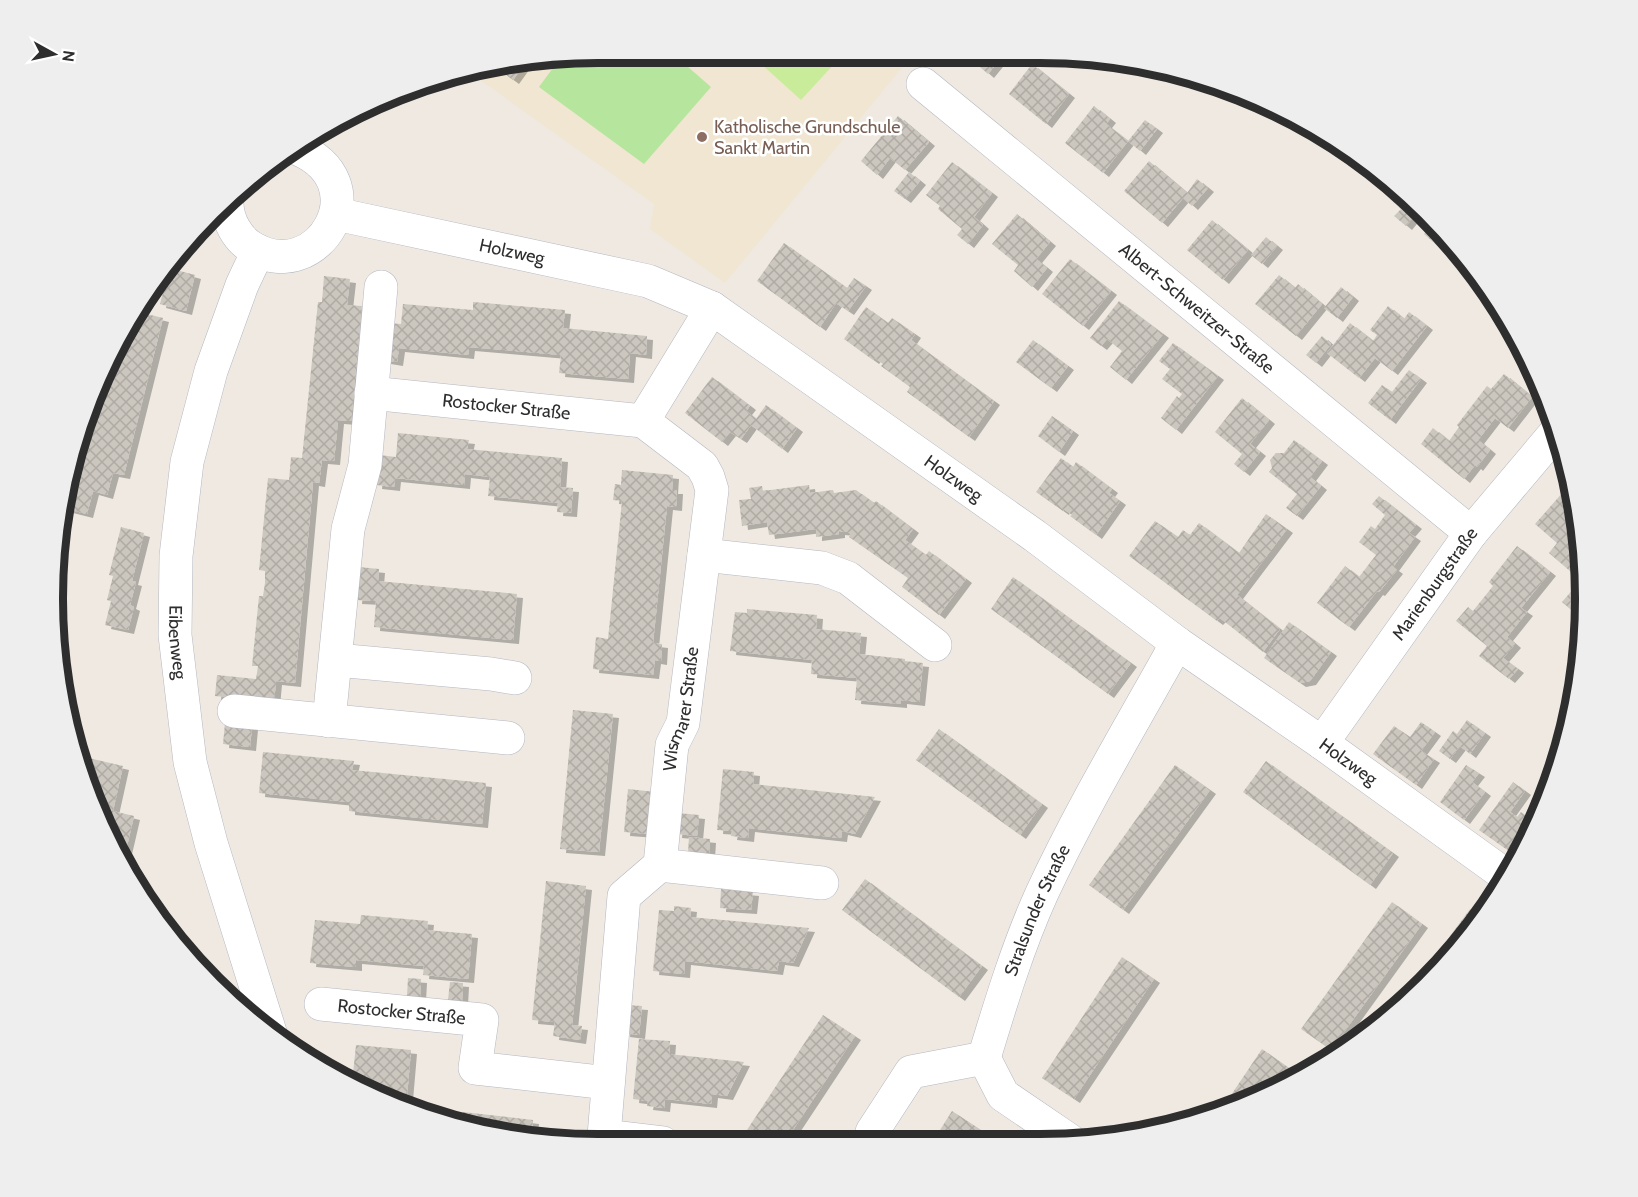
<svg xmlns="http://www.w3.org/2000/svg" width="1638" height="1197" font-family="Cabin,sans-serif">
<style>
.education{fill:#f0e6d1}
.park{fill:#b6e59e}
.pitch{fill:#c9ec9a}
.building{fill:url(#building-cross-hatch);filter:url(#shadow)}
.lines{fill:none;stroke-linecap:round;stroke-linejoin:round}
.minor-casing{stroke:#b4b7c1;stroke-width:34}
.minor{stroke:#fff;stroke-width:33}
.education-dot{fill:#8d6e63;stroke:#fff;stroke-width:2}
.labels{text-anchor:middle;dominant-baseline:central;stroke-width:5;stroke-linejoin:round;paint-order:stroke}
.education-label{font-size:18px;fill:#785e54;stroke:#fff;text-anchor:start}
.street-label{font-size:18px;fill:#2e2e2e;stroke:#fff}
.rim{fill:none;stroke:#2e2e2e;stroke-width:8}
</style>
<defs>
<pattern id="building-cross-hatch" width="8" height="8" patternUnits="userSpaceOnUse" patternTransform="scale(1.5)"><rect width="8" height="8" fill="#cbc7bf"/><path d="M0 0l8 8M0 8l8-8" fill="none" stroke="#afaba4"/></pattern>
<filter id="shadow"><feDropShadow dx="6" dy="4" stdDeviation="0" flood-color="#0004"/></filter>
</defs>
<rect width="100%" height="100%" fill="#efe9e1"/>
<path class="education" d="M599,53H914L725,283L650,229L654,204L466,70Z"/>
<path class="park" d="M598,53H622L637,65L649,53H672L711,87L644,164L539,87L561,57Z"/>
<path class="pitch" d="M749,53H824L835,63L801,100Z"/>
<path class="building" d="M964,53H1005L988,74Z
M526,62L513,80L494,66Z
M1032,64L1069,94L1046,124L1009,94Z
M1094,106L1110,119L1106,124L1128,141L1103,173L1065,143Z
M898,116L929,142L905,170L890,158L877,175L861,161Z
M1145,120L1157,129L1140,151L1128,141Z
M1343,145L1354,155L1348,162L1337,152Z
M1149,161L1187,193L1197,179L1208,188L1192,206L1183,198L1162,223L1124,191Z
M952,162L992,193L974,217L983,225L968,244L957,235L962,229L938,209L940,206L926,195Z
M909,172L920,181L905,199L894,191Z
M1395,194L1427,223L1426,225L1415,215L1406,226L1394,216L1401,209L1390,199Z
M1017,214L1050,242L1036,259L1047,268L1032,287L1014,271L1018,265L992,244Z
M1212,220L1248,250L1223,280L1187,250Z
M1431,227L1447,242L1441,249L1424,234Z
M1266,237L1277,246L1262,264L1251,255Z
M784,243L847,288L854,278L866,286L848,311L836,303L820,327L757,281Z
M1070,259L1111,291L1083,326L1042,294Z
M169,268L195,275L186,311L160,304Z
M1279,275L1295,288L1298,284L1322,304L1296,336L1255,304Z
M324,276L350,279L347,305L362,306L351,421L338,420L334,461L322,460L319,483L313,482L295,683L276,681L274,702L215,696L217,675L256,679L258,666H252L259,596H263L265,583V571L259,570L268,478L289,480L291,457L302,458L318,302H322Z
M1341,287L1353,297L1337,318L1324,308Z
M1489,293L1499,309L1496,313L1483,300Z
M1119,301L1163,334L1126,380L1110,367L1122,351L1107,339L1101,346L1090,338Z
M473,302L565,310L563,328L647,336L646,355L630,353L628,379L559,373L561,355L469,347L468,355L399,348L397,362L385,360L388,323L401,324L403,304L473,310Z
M1388,306L1404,319L1409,312L1427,326L1392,371L1375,358L1359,378L1327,353L1350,323L1373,341L1377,335L1370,330Z
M866,307L888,323L892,318L915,334L911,340L994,401L969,437L907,392L910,387L881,366L883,364L875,358L873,360L844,339Z
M139,312L163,318L124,475L113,473L107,495L93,491L87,514L63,508L109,357Z
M1322,336L1331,344L1316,363L1306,355Z
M1033,340L1068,366L1051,388L1016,362Z
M1173,343L1218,376L1176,430L1161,418L1177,396L1179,398L1182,394L1162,379L1170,369L1159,361Z
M1409,370L1421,379L1390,420L1368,403L1382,385L1392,392Z
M1504,374L1532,397L1508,428L1495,418L1478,440L1490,450L1477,467L1475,465L1464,479L1421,444L1433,428L1449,441L1459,427L1457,425L1487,386L1491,389Z
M712,377L750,406L746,411L756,419L766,405L797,428L782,449L751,425L741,439L730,432L722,442L685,413Z
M1242,398L1269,420L1250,444L1260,452L1244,472L1234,464L1242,454L1215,432Z
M1052,416L1073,431L1059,452L1038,436Z
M398,433L469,440L467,449L562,458L560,487L573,488L571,513L557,512L558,503L488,496L490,477L465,474L464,485L395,478L394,487L376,485L379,455L396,457Z
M1294,440L1322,461L1310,477L1321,486L1297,516L1286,508L1297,494L1269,472L1272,468L1270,460L1276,453H1284Z
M1061,458L1073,467L1076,462L1112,489L1109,493L1120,501L1096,535L1070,516L1072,515L1064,509L1063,511L1036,492Z
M622,470L673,475L672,490H677L676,507L667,506L653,643L662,644L661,661L655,660L653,675L593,669L596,637L608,639L622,501L613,500L615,484L621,485Z
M1571,483L1582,548L1574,557L1584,566V571L1578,578L1549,553L1557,543L1535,524Z
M809,485L810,493L833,490L834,493L856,490L874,503L876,501L913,529L905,540L926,555L929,551L966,579L939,615L902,587L908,578L849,537L851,534L848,532L839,531V534L816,537V529L769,535L767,522L742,526L739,500L751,499L749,488L762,486L763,491Z
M1379,496L1416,525L1409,533L1415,537L1393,567L1397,570L1379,592L1377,591L1349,627L1317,603L1345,566L1359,577L1376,555L1359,542L1371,526L1375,529L1385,515L1372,504Z
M1266,514L1287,529L1237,595L1280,629L1263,652L1220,618L1217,621L1129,556L1155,521L1178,537L1183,530L1190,535L1199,523L1239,553Z
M121,527L144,533L132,581L136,582L130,605L134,607L128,630L105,625L111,601L107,600L113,576L109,575Z
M1517,546L1550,572L1521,608L1527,612L1507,637L1515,644L1503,658L1518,669L1509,679L1479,656L1487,646L1456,621L1468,607L1473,611L1493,586L1489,582Z
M359,567L379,569L378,581L517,594L513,640L374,627L376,601L356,600Z
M1013,577L1131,663L1108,694L991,609Z
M1581,580L1584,583L1582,619L1562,602Z
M747,609L817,615L816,629L861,633L859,654L905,659V661L923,663L919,702L901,700V704L855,700L857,678L811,674L812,660L730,651L735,612L747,613Z
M1289,622L1331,652L1310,681L1300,683L1264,658Z
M573,710L613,714L599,852L560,849Z
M1467,720L1485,733L1470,754L1460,746L1450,759L1439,751L1453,731L1457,734Z
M1421,722L1435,732L1421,751L1434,759L1416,785L1373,754L1394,726L1410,737Z
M225,723L252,726L250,747L223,744Z
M939,729L1042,804L1020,835L916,760Z
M263,752L354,761L352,770L486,783L482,824L349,811V802L259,793Z
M80,756L123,766L113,811L134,816L124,859L94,807Z
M1266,761L1393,853L1370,885L1243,792Z
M1175,765L1210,790L1123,910L1089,885Z
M1466,765L1479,773L1472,782L1485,792L1464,820L1440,802Z
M723,769L754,772L753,784L875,797L855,834L842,831L841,838L749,828L748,838L731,836L732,831L717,830Z
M1513,782L1525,791L1510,812L1517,817L1521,812L1532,820L1522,835L1518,833L1506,849L1479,830Z
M1543,783L1550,788L1541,808L1531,801Z
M628,789L655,792L651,834L624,832Z
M678,813L699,815L697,836L676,834Z
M689,837L710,839L709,854L688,853Z
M865,879L982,966L959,997L842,910Z
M546,881L586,886L572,1025L582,1026L580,1040L553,1036L555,1022L532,1020Z
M721,889L753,892L751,910L720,908Z
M1392,902L1422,924L1331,1050L1301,1029Z
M674,906L691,908L690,917L809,928L793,963L779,961L777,971L685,961L684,974L653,971L659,910L674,911Z
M1470,909L1480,917L1458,948L1447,940Z
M361,915L428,921L427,930L472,934L468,979L423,975L424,966L401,964L356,960V967L310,963L315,920L360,924Z
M1122,957L1154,979L1074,1099L1042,1078Z
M408,978L421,979L420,997L407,996Z
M450,982L463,983L462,1001L448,1000Z
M627,1005L642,1006L639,1035L624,1033Z
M823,1015L855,1036L785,1142H746L741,1139Z
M639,1039L670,1041L669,1054L744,1062L727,1096L712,1094L711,1104L665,1099L664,1108L647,1106L648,1101L633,1099Z
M356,1045L411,1050L406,1108L352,1083Z
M1262,1049L1293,1071L1287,1081L1249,1103L1221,1110Z
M952,1111L981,1130L997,1141H933Z
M463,1112L533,1120L531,1137L462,1123Z"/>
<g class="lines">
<defs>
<g id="minor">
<path id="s1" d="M923,84L1471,533"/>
<path d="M227,205C228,221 237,238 251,247C318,289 383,180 293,147"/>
<path id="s2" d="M336,214L648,281L712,308L1035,536L1177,643L1322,743L1508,877"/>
<path id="s3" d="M258,251L242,285L211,371L187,462L176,556L175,635L190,762L211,843L270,1032"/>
<path id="s4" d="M371,393L643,421"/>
<path d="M704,555L822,568L848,578L935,645"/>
<path d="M336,660L491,674L515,678"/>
<path d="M234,711L508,738"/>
<path d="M329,721L348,529L365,465L381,287"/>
<path id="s5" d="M1322,743L1471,533L1557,431"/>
<path d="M660,865L822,883"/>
<path id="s6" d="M321,1004L482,1020L475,1068L608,1083"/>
<path d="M984,1058L1003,1095L1069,1140"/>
<path id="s7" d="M872,1132L911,1072L984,1058C1001,1002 1018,946 1042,893C1082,807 1131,726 1177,643"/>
<path id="s8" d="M663,1143L604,1136L624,896L660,865L672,745L683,723L712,490L708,477L702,466L643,421L712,308"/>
</g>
</defs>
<use href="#minor" class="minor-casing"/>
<use href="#minor" class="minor"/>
</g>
<circle class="education-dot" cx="702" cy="137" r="6"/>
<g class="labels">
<g class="education-label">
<text x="714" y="127">Katholische Grundschule<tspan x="714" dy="21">Sankt Martin</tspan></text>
</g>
<g class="street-label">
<text stroke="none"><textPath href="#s2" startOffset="180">Holzweg</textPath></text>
<text stroke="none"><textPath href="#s1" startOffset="354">Albert-Schweitzer-Straße</textPath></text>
<text stroke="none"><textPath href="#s4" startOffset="136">Rostocker Straße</textPath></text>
<text stroke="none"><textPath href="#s2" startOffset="684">Holzweg</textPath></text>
<text stroke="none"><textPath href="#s5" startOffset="195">Marienburgstraße</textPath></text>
<text stroke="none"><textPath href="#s3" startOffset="404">Eibenweg</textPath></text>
<text stroke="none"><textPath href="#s8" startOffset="506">Wismarer Straße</textPath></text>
<text stroke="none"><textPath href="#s2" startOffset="1170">Holzweg</textPath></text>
<text stroke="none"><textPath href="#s7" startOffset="303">Stralsunder Straße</textPath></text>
<text stroke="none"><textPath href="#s6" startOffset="81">Rostocker Straße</textPath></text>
</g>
</g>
<path d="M0 0H1638V1197H0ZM598 63H1040A535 535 0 0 1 1575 598V599A535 535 0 0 1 1040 1134H598A535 535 0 0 1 63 599V598A535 535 0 0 1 598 63Z" fill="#eee" fill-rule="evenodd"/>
<path class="rim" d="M598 63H1040A535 535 0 0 1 1575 598V599A535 535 0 0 1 1040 1134H598A535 535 0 0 1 63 599V598A535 535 0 0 1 598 63Z"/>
<g transform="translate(54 54) rotate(98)" stroke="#ffffff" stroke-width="4.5" paint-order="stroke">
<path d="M0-4.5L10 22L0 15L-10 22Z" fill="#2e2e2e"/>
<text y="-9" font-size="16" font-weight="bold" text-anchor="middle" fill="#2e2e2e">N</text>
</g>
</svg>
